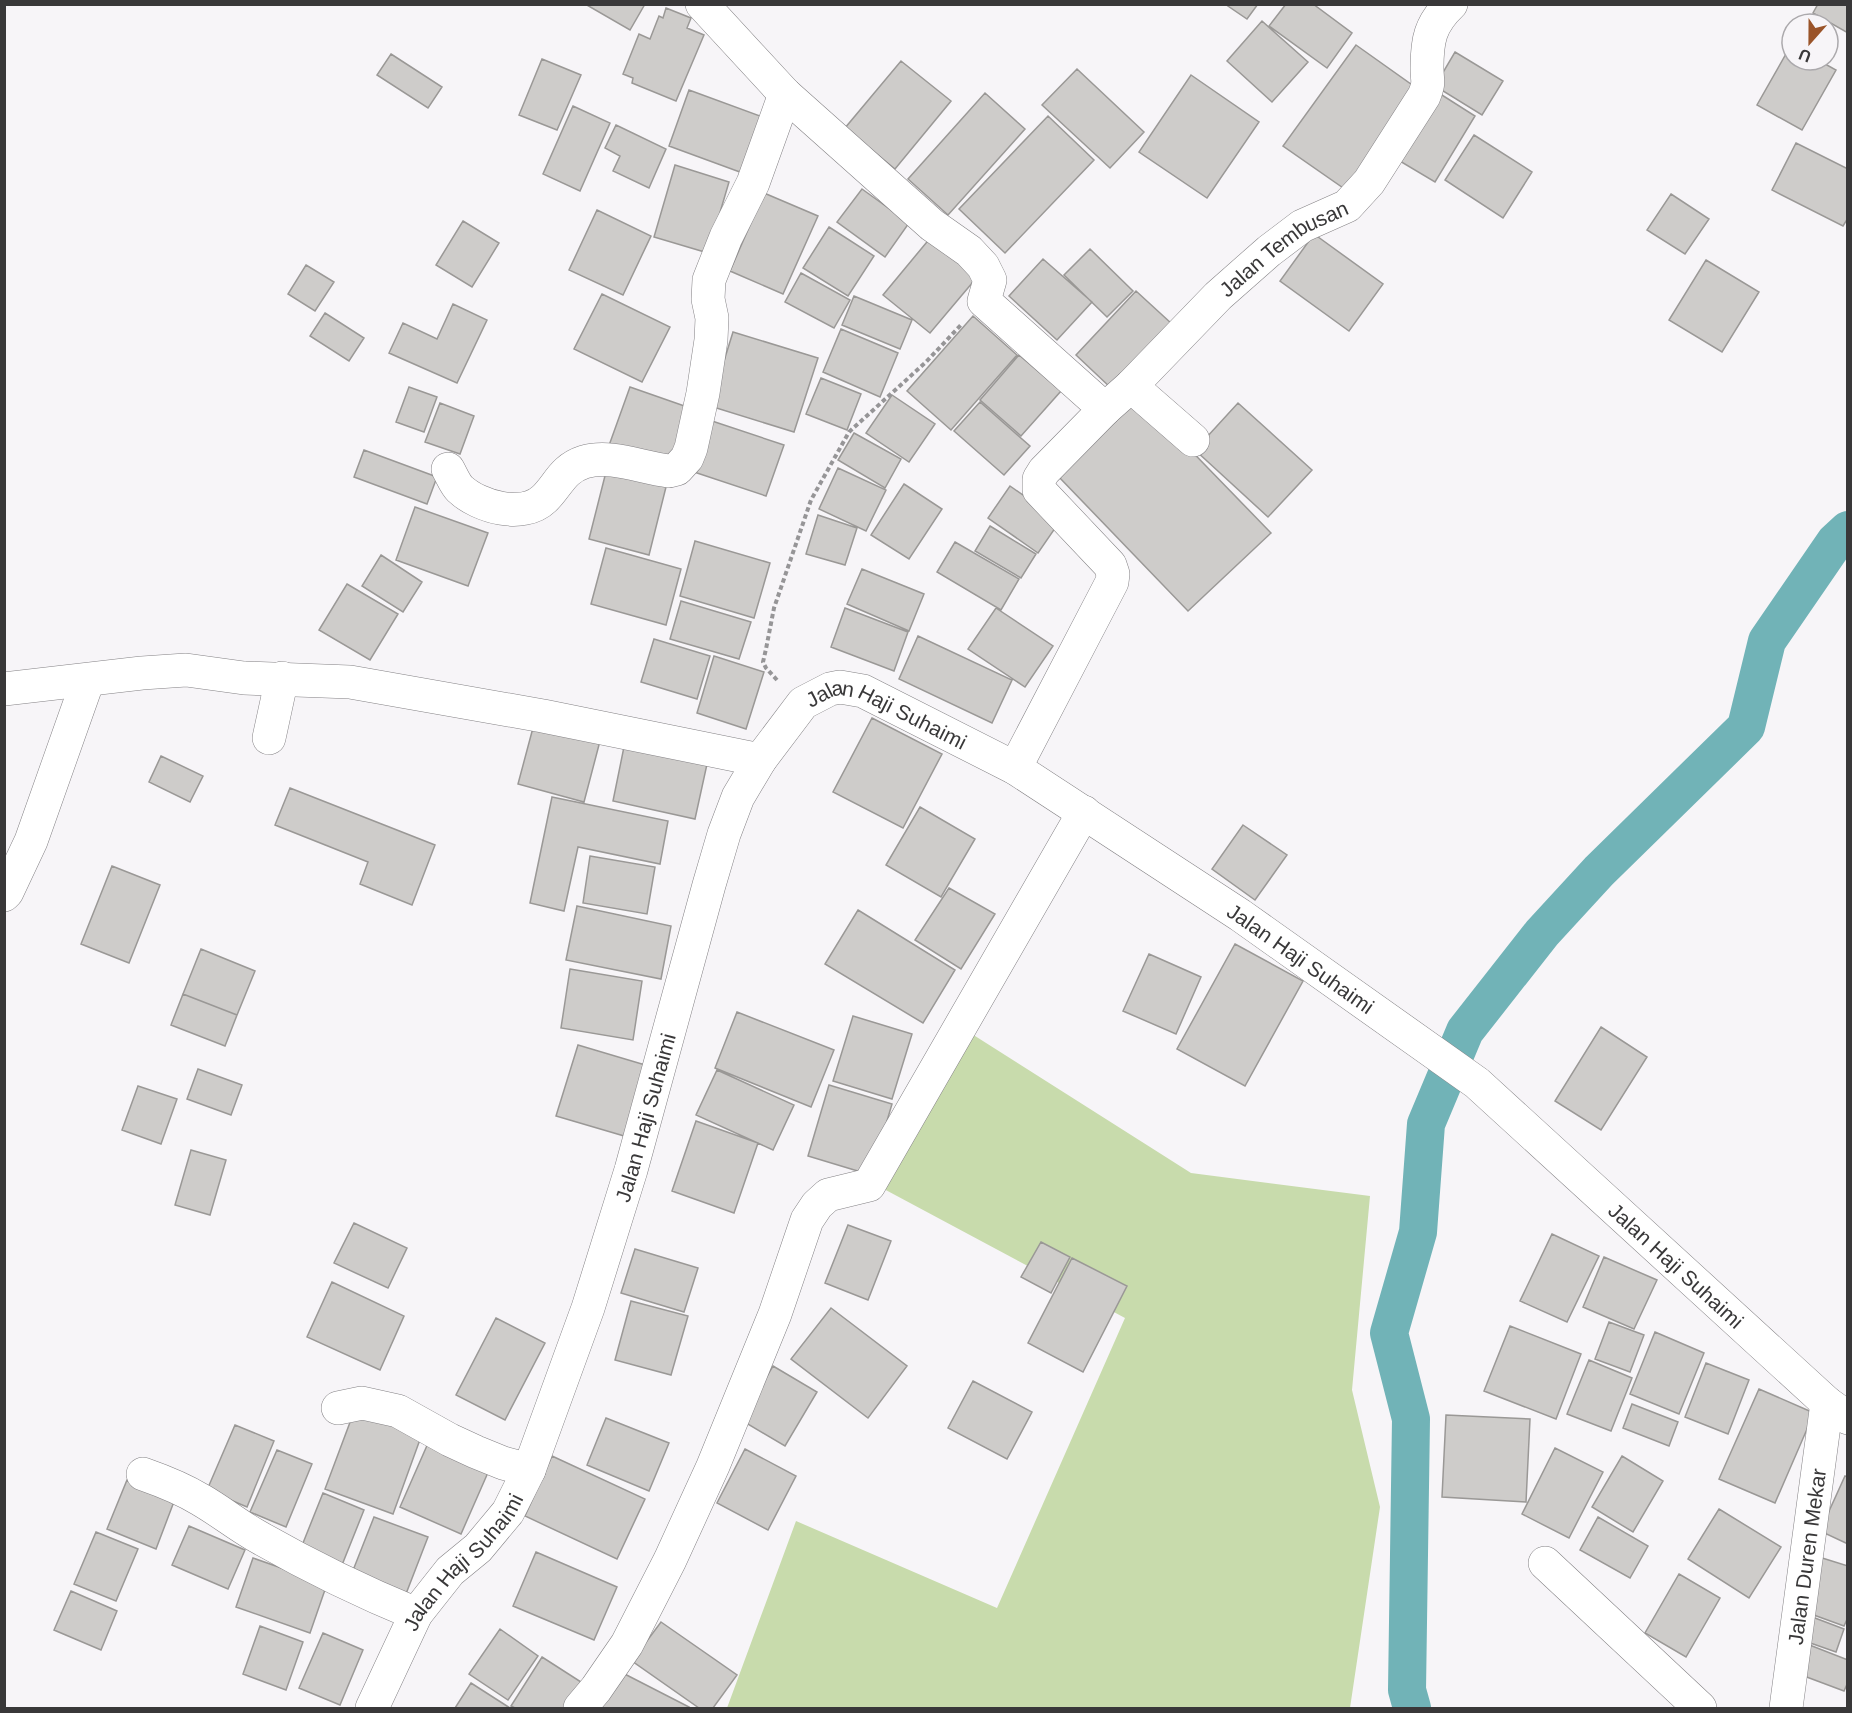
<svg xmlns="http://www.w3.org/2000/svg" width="1852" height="1713" font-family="Helvetica,sans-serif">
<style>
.green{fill:#c8dbac}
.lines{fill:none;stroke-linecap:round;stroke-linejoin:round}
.canal{stroke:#71b3b7;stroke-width:38}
.building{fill:#ceccca;stroke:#9a9896;stroke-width:1.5}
.minor-casing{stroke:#848285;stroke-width:34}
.path{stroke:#969597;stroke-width:4;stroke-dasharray:4.5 3;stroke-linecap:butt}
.minor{stroke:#fff;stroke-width:33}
.labels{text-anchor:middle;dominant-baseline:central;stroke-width:5;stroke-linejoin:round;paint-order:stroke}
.street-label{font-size:21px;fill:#393839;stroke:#f7f5f8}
</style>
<rect width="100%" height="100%" fill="#f7f5f8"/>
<path class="green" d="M953,1022L1191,1173L1370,1196L1352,1390L1380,1507L1350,1708H727L796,1521L997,1608L1125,1318L882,1188Z"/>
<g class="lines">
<path class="canal" d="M1412,1708L1407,1690L1411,1419L1389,1333L1418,1232L1426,1124L1465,1031L1542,933L1599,871L1746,727L1767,641L1835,542L1848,530"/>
</g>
<path class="building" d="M585,4H645L630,30Z
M1225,4H1258L1247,19Z
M1286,4H1313L1352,33L1327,68L1269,26Z
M1818,4H1848V33L1813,13Z
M666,8L691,18L687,28L704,35L676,101L632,83L633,78L623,74L639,34L650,39L659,16L663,18Z
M1262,21L1308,62L1272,102L1227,61Z
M1356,45L1422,92L1349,192L1283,146Z
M1791,45L1792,60H1818L1836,70L1802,130L1757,105Z
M1455,52L1503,81L1482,115L1435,86Z
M391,54L442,87L428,108L377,75Z
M542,59L581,75L557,130L519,115Z
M901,61L951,101L895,169L845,128Z
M1077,69L1144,132L1110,168L1042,105Z
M1191,75L1259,122L1207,198L1139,152Z
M689,90L768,119L748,175L669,146Z
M1434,90L1475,116L1435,182L1393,157Z
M985,93L1025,129L948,215L908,179Z
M573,106L610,123L580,191L543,174Z
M1048,116L1094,160L1005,253L959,209Z
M616,125L666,149L649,188L613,171L620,156L605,148Z
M1474,135L1532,172L1503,218L1445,180Z
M1796,143L1848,169V218L1843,226L1772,190Z
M675,165L729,182L708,253L654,237Z
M862,189L909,223L885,257L837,222Z
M764,193L818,216L783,294L730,271Z
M1671,194L1709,219L1685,254L1647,230Z
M597,210L651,236L623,295L569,270Z
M463,221L499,243L472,287L436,265Z
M829,227L874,256L848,296L803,268Z
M1314,234L1383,284L1349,331L1280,281Z
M931,237L978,276L930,333L883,295Z
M1090,249L1133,291L1107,317L1064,275Z
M1043,259L1092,302L1057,340L1009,296Z
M1706,260L1759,292L1722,352L1669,320Z
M306,265L334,282L315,311L288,294Z
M801,273L850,300L834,328L785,302Z
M1136,291L1172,324L1112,389L1076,355Z
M602,294L670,327L642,382L574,349Z
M854,296L912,320L900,349L842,325Z
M453,304L487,320L457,383L389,353L403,323L437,339Z
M325,313L364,338L349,361L310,336Z
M973,316L1017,355L951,430L907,391Z
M841,329L898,353L880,397L823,372Z
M733,332L818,358L794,432L710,406Z
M1019,355L1061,391L1021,436L980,400Z
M821,378L861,394L847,430L806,414Z
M409,387L437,397L424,432L396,422Z
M630,387L693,409L677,457L607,451Z
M892,395L935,424L909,462L866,433Z
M1140,398L1271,533L1188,611L1058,476Z
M980,402L1030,446L1004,475L954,431Z
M440,403L474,416L460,454L425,442Z
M1238,403L1312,470L1268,517L1195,450Z
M706,419L784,445L766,496L688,470Z
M854,433L901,459L885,488L838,460Z
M364,450L437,477L427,504L354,477Z
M608,464L668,479L649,555L589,539Z
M838,468L886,490L866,531L819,509Z
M904,484L942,509L909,559L871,535Z
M1010,486L1060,521L1038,553L988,518Z
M415,507L488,533L468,586L396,560Z
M818,515L857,528L845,565L806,554Z
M990,526L1036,554L1021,578L975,551Z
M695,541L770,563L754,618L680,596Z
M955,542L1019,579L1001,610L937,572Z
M606,548L681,569L666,625L591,604Z
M381,555L422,582L403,612L362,586Z
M862,569L924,594L909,631L847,604Z
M347,584L398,614L370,660L319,630Z
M681,601L751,622L739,659L670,639Z
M845,608L908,632L894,671L831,647Z
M996,608L1053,646L1025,687L968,649Z
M918,636L1012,680L992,723L899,679Z
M654,639L710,656L697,699L641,682Z
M714,656L764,672L746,729L697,713Z
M872,718L942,754L903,828L833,792Z
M534,724L600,741L584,802L518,784Z
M626,737L709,755L695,819L613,801Z
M161,756L203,776L190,802L149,782Z
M290,788L435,845L412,905L360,884L368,862L275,825Z
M552,797L668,821L660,864L578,847L564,911L530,903Z
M920,807L975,839L941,897L886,865Z
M1243,825L1287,855L1255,900L1212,869Z
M590,856L655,867L647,914L583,903Z
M112,866L160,885L129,963L81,944Z
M949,888L995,914L961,969L915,940Z
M577,906L671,926L661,979L566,960Z
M858,910L955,970L923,1023L825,964Z
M1235,944L1303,981L1245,1086L1177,1049Z
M201,949L255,971L237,1015L183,994Z
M1149,954L1201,977L1176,1034L1123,1011Z
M570,969L642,981L633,1040L561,1028Z
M183,994L237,1015L225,1046L171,1025Z
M737,1012L834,1050L811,1107L715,1068Z
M853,1016L912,1034L892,1099L833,1081Z
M1601,1027L1647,1057L1601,1130L1555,1101Z
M578,1045L652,1067L631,1138L556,1116Z
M198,1069L242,1085L231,1115L187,1099Z
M717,1070L794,1105L773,1150L696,1115Z
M829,1085L892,1104L871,1175L808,1156Z
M138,1086L177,1099L161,1144L122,1130Z
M696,1121L758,1143L734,1213L672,1191Z
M191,1150L226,1160L210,1215L175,1205Z
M354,1223L407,1248L388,1288L334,1263Z
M848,1225L891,1241L868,1300L825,1283Z
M1552,1234L1599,1256L1567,1322L1520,1301Z
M1041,1242L1070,1257L1051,1293L1021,1277Z
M635,1249L698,1268L684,1312L621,1293Z
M1604,1257L1657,1280L1634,1329L1583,1307Z
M1072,1258L1127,1286L1083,1372L1028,1343Z
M332,1282L404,1316L380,1370L307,1337Z
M631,1301L688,1316L671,1375L615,1360Z
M831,1308L907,1366L868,1418L791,1359Z
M496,1318L545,1343L505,1420L456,1395Z
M1609,1322L1644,1335L1630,1372L1595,1359Z
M1510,1326L1581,1354L1556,1419L1484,1391Z
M1655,1332L1704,1353L1679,1414L1630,1394Z
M1589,1360L1632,1378L1611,1431L1567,1414Z
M1706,1363L1749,1380L1728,1434L1685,1417Z
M773,1366L817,1392L785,1446L741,1420Z
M973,1381L1032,1412L1007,1459L948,1428Z
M1759,1389L1814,1413L1775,1503L1719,1479Z
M1632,1404L1678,1422L1669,1446L1623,1428Z
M355,1409L422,1434L393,1514L325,1489Z
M1446,1415L1530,1419L1526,1502L1442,1497Z
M606,1418L669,1443L649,1491L587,1465Z
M235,1425L274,1441L247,1507L207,1490Z
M429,1441L490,1468L461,1534L400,1507Z
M1555,1448L1603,1472L1569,1538L1522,1514Z
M745,1449L796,1476L768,1530L717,1503Z
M277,1450L312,1464L286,1527L250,1512Z
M552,1456L645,1499L617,1559L525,1516Z
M1622,1456L1663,1481L1633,1532L1592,1507Z
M1845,1476L1848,1477V1544L1820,1531Z
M127,1480L175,1499L156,1549L107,1529Z
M323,1493L364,1510L340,1570L299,1553Z
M1719,1509L1781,1547L1749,1598L1688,1559Z
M374,1517L428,1537L404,1599L350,1578Z
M1598,1517L1648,1546L1630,1578L1580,1550Z
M189,1526L245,1550L228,1589L172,1565Z
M96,1532L138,1549L116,1601L74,1584Z
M536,1552L617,1587L594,1640L513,1606Z
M1819,1557L1848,1566V1617L1844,1626L1800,1610Z
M253,1558L327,1584L310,1633L236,1607Z
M1679,1574L1720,1598L1686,1657L1645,1633Z
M71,1591L117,1611L101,1650L54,1630Z
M1807,1615L1844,1629L1836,1652L1799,1639Z
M661,1622L737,1675L713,1708H699L632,1661Z
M260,1626L303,1642L286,1690L243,1674Z
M500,1629L538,1656L508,1700L469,1674Z
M323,1633L363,1650L340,1705L299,1688Z
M1807,1644L1848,1660V1682L1844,1691L1796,1673Z
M542,1657L581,1682L563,1708H515L511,1706Z
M611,1667L689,1707L688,1708H590Z
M471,1683L510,1708H455Z"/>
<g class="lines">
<defs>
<g id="minor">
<path d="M702,4L785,94L932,225L969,251L983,266L990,280L984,301L1105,409L1044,471L1039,479V490L1110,565L1113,574L1112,582L1015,768"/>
<path d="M1131,386L1193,440"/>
<path id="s1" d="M1105,409L1131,386L1218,296L1269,251L1302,226L1347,206L1369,182L1424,96C1430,81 1427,82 1427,68C1427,40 1430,24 1451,4"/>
<path d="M448,469C452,476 455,484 460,489C479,507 523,519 544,499C558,486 562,469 584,462C611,454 642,468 669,471L677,469L687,458L691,448L703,393L711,340L712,318L708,299L709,280L726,237L753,183L785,94"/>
<path d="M4,689L142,673L186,670L244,678L350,682L543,716L760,760"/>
<path d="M269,738L282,678"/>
<path d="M4,895L7,892L31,841L88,680"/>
<path d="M338,1408L362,1403L398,1411L450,1440L476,1452L503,1463L529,1470"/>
<path d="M143,1474C163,1481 183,1489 201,1500C220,1511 236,1524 255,1535C307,1565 360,1591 416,1614"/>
<path d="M1545,1563L1700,1708"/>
<path id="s2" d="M372,1708L416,1614L450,1571L478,1548L508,1512L529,1470L588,1308L631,1170L709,885L724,834L738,797L760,760L803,703L830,689L840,687L863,691L1015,768L1240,915L1477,1083L1827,1403L1848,1418"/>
<path d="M580,1708L596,1689L627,1644L670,1560L713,1466L775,1314L807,1220L817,1205L828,1195L869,1185L1084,812"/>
<path id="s3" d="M1786,1708L1827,1403"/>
</g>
</defs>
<use href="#minor" class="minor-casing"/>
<path class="path" d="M777,680L766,668L763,662L766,649L774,608L811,500L849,432L926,362L961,325"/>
<use href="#minor" class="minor"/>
</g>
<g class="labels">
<g class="street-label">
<text stroke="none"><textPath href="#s1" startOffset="242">Jalan Tembusan</textPath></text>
<text stroke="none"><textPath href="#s2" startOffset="1200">Jalan Haji Suhaimi</textPath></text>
<text stroke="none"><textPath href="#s2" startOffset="1686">Jalan Haji Suhaimi</textPath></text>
<text stroke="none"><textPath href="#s2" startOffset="660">Jalan Haji Suhaimi</textPath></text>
<text stroke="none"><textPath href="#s2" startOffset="2172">Jalan Haji Suhaimi</textPath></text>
<text stroke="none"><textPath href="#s3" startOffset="153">Jalan Duren Mekar</textPath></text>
<text stroke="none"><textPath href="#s2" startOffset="174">Jalan Haji Suhaimi</textPath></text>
</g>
</g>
<rect width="1852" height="1713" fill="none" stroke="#393839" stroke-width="12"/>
<g transform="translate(1810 42) rotate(201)"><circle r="28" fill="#f7f5f8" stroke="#aba9ac" stroke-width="1.5"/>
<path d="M0-4.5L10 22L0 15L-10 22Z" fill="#9a5429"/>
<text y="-9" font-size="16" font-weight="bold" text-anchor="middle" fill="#393839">U</text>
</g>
</svg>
